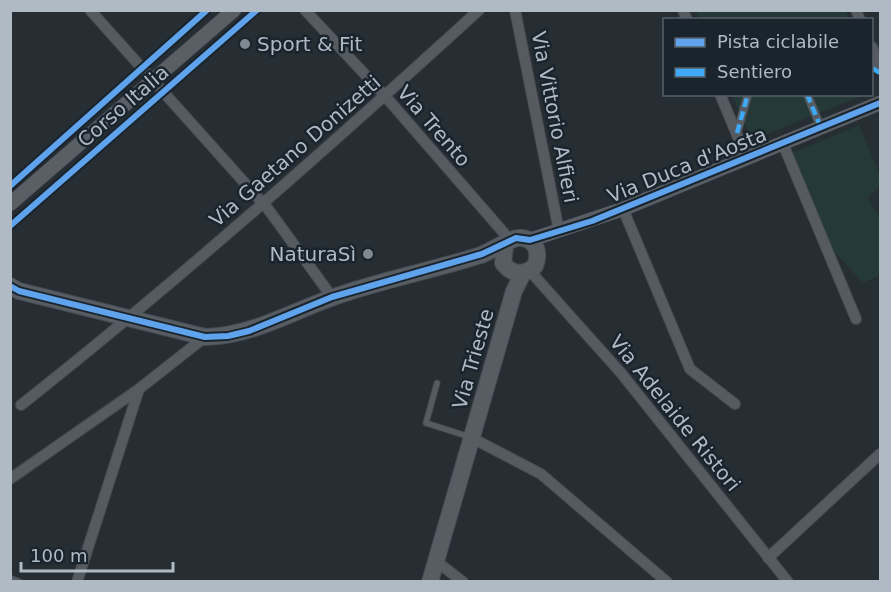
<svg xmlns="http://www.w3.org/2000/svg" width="891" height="592" font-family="'DejaVu Sans',sans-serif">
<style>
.green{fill:#243938}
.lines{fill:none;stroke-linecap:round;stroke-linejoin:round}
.service-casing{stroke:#44494e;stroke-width:7}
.pedestrian-casing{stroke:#44494e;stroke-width:9}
.minor-casing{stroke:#44494e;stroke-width:12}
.secondary-casing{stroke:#44494e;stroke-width:15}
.primary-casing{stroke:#434a50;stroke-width:18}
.service{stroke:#565b61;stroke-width:5}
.pedestrian{stroke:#565b61;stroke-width:8}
.minor{stroke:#565b61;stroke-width:10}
.secondary{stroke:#5a5f66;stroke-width:14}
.primary{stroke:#585d63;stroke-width:16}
.quiet{stroke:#3fa9f5;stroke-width:4.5;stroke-dasharray:9 4.5;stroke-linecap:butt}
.cycleway-casing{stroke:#1a242d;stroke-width:10}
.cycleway{stroke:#60a3ed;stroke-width:6}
.poi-dot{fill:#7f8992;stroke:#1a242d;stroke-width:2}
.labels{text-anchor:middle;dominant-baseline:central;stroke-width:5;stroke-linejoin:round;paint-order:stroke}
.poi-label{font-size:20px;fill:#afbac5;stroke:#1a242d;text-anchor:start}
.street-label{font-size:20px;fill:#afbac5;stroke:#1a242d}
</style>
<rect width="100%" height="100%" fill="#262d33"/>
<path class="green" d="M696,11H846L849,19H700Z
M732,95H864L752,140Z
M859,125L880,175V186L868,197L877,214L880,212V275L863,283L829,246L792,153Z"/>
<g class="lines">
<defs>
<path id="service" d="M437,383L426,423L470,437
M10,578L20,582"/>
<path id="pedestrian" d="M807,94L821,128
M737,133L748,94"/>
<path id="minor" d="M90,10L268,209L332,297
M305,10L385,96L510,240
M515,10L559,231
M683,10L687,20
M856,10L860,20
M872,47L880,68
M720,94L747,159
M783,144L856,319
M623,209L690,369L735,404
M530,271L621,373L788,582
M21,405C179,280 330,146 479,10
M472,438L541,474L667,582
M10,479L139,389L205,337
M768,558L880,454
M436,561L463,582
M77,582L139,389"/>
<path id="secondary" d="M10,204L234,10
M530,240L623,209L880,103"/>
<path id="primary" d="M10,286L19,291L205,337C251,336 289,313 331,298C380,280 431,271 481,255C492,251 513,236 522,238C537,240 540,254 535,266C524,276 512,275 503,263L505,246
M430,582L514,291L523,273"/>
</defs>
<use href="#service" class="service-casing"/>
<use href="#pedestrian" class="pedestrian-casing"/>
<use href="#minor" class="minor-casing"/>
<use href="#secondary" class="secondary-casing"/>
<use href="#primary" class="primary-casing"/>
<use href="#service" class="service"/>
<use href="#pedestrian" class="pedestrian"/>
<use href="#minor" class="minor"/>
<use href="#secondary" class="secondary"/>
<use href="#primary" class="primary"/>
<path class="quiet" d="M872,68L880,73
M807,94L821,128
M737,133L748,94"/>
<defs>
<path id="cycleway" d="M10,186L207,10
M10,226L257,10
M10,286L19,291L205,337L228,336L249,331L332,297L482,254L516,238L530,240L592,221L880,103"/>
</defs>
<use href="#cycleway" class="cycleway-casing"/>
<use href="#cycleway" class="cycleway"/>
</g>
<g class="poi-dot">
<circle cx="245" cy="44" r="6"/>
<circle cx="368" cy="254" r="6"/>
</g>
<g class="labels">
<g class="poi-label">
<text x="257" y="44">Sport &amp; Fit</text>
<text x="356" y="254" text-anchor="end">NaturaSì</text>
</g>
<g class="street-label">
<text transform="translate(123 106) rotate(-41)">Corso Italia</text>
<text transform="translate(555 117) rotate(79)">Via Vittorio Alfieri</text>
<text transform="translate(434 126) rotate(49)">Via Trento</text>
<text transform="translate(295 151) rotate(-41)">Via Gaetano Donizetti</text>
<text transform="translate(687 165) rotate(-22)">Via Duca d'Aosta</text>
<text transform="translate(473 359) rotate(-74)">Via Trieste</text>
<text transform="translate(675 413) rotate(51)">Via Adelaide Ristori</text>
</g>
</g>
<rect width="891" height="592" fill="none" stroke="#afbac5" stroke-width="24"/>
<rect x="663" y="18" width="210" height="78" fill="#1a242d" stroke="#56606a" stroke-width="1.5"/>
<rect x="675" y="38" width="30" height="9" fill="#60a3ed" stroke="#56606a" stroke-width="1.5"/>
<text x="717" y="48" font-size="18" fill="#afbac5">Pista ciclabile</text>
<rect x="675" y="68" width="30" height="9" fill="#3fa9f5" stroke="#56606a" stroke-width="1.5"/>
<text x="717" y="78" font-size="18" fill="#afbac5">Sentiero</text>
<path d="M21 562v9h152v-9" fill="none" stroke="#afbac5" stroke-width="3"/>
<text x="30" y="562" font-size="18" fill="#afbac5" stroke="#1a242d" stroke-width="4.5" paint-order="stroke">100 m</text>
</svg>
